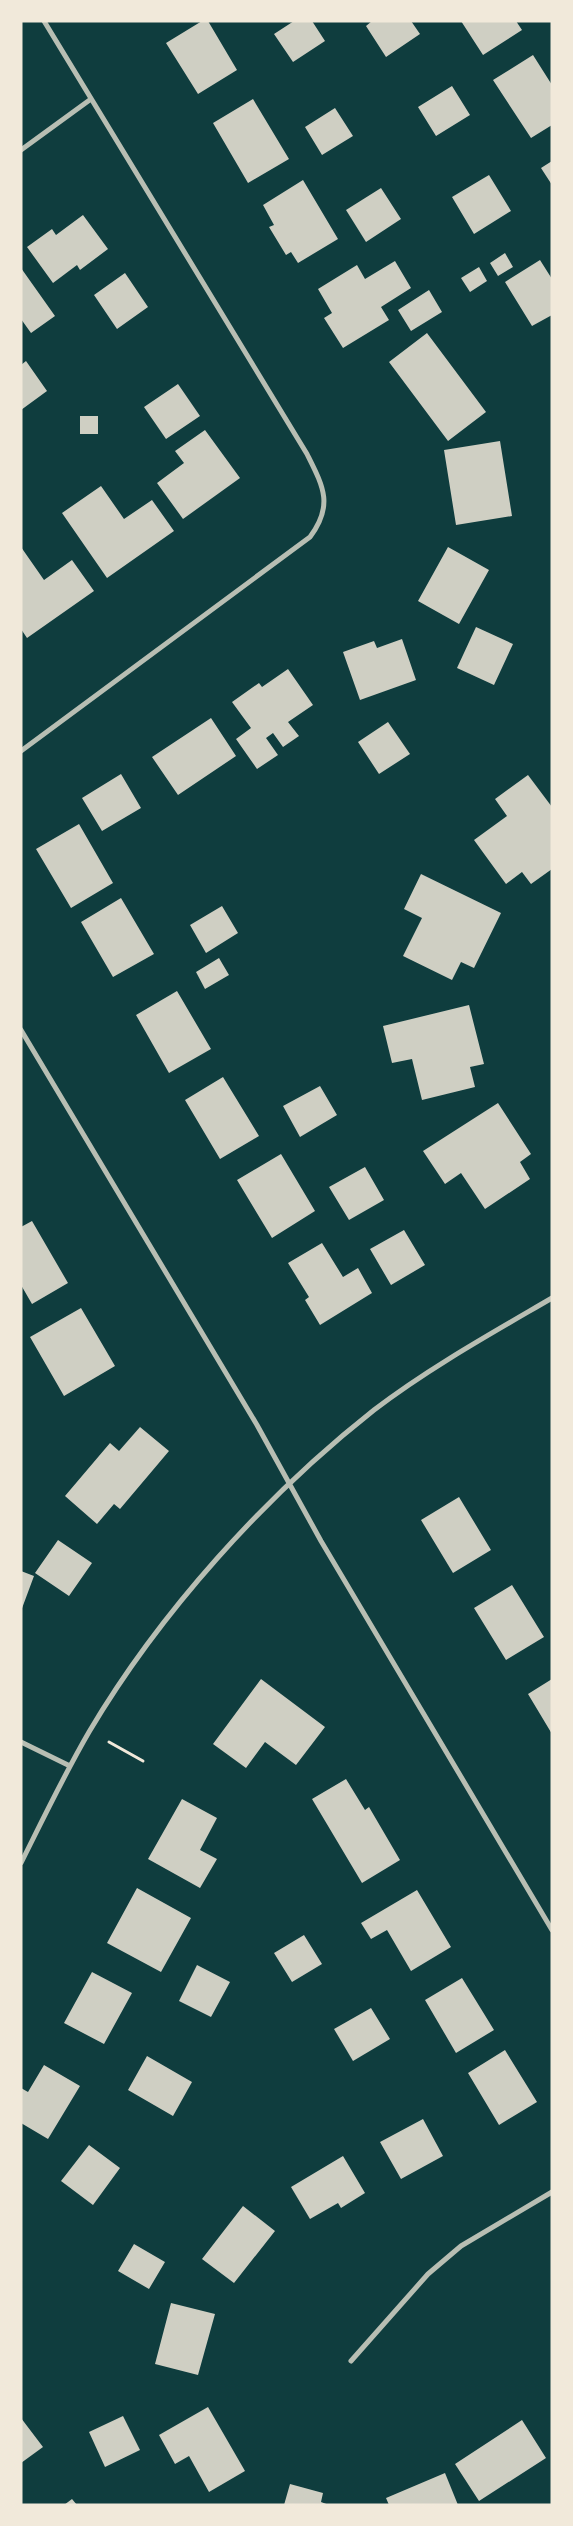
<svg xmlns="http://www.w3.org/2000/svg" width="573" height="2526" font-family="Merriweather,serif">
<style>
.building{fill:#cfcfc3}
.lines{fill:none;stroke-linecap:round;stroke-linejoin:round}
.path{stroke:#f1e9da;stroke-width:3}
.minor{stroke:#b8beb3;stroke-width:5}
</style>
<rect width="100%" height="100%" fill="#0f3d3e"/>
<path class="building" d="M202,21H208L237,70L198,94L166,43Z
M294,21H312L325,41L293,62L274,34Z
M372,21H411L420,34L386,57L366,26Z
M461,21H516L522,30L483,55Z
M533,55L552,85V125L531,138L493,80Z
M452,86L470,115L436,136L418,107Z
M253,99L289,159L248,183L213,123Z
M335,108L353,136L322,155L305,127Z
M552,161V185L541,168Z
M489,175L511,211L474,234L452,197Z
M303,180L338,239L298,263L291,252L286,255L269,227L274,225L263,205Z
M381,188L401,219L366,242L346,210Z
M83,215L108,249L80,270L77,265L53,283L27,247L52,229L56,235Z
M505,253L513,267L498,276L490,263Z
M540,260L552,279V315L532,326L505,282Z
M395,261L411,288L381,307L389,320L343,348L324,318L332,313L318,289L357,265L365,279Z
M479,267L487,281L470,292L461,278Z
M21,268L55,316L31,333L21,319Z
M125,273L148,307L117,329L94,295Z
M429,290L442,312L411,331L398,310Z
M427,333L486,412L448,441L389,362Z
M26,361L47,391L21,410V365Z
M178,384L200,416L166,439L144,407Z
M80,416H98V434H80Z
M205,430L240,478L183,519L157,483L184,463L175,451Z
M500,441L512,516L456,525L444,450Z
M101,486L124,519L152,500L174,531L107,578L62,513Z
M21,547L44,580L72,560L94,591L27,638L21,629Z
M448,547L489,570L459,624L418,601Z
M476,627L513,644L494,685L457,668Z
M402,639L416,680L360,700L343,652L374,641L377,648Z
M288,669L313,705L288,722L299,736L283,747L273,733L266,738L278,755L257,769L236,739L251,728L232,702L259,683L262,687Z
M211,718L236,756L178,795L152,757Z
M388,722L410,754L379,774L358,742Z
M121,774L141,808L102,831L82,798Z
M528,775L552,807V869L531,884L522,872L506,884L474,840L507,816L495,799Z
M79,824L113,883L71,908L36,849Z
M421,874L501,913L474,968L461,962L452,980L403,956L422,918L404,909Z
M121,898L154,954L113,977L81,922Z
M222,906L238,933L206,953L190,925Z
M219,958L229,975L205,989L196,972Z
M177,991L211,1049L169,1073L136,1015Z
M469,1005L484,1064L470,1067L475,1087L422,1100L412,1059L392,1063L383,1026Z
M223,1077L259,1136L220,1159L185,1100Z
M320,1086L337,1115L300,1137L283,1106Z
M498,1103L531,1154L520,1162L530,1179L485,1209L461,1173L445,1184L423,1151Z
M281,1154L315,1211L272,1238L237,1180Z
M365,1167L384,1200L349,1220L329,1187Z
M32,1221L68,1283L32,1304L21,1285V1227Z
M404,1230L425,1265L391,1285L370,1249Z
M322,1243L343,1277L358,1268L372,1293L320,1325L305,1300L309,1297L288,1263Z
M81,1308L115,1366L64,1396L30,1337Z
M140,1427L169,1451L120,1509L114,1504L97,1524L65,1496L110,1443L119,1451Z
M459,1497L491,1550L453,1573L421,1520Z
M58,1540L92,1563L69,1596L35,1573Z
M21,1571L34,1576L21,1611Z
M512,1585L544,1637L506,1660L474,1608Z
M261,1679L325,1727L296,1765L265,1742L246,1768L213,1744Z
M552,1679V1734L528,1694Z
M346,1779L365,1810L369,1807L400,1860L362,1883L312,1799Z
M182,1799L217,1818L200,1850L217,1859L200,1888L148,1859Z
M137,1888L191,1918L161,1972L107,1943Z
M417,1890L451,1947L411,1971L387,1930L371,1939L361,1923Z
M304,1935L322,1964L292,1982L274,1953Z
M197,1965L230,1982L211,2017L179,2001Z
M92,1972L132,1993L104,2044L64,2023Z
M462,1978L494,2030L456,2053L425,2000Z
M371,2008L390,2039L353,2061L334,2029Z
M505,2050L537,2102L499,2125L468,2073Z
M147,2056L192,2082L173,2116L128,2090Z
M44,2065L80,2086L48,2139L21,2123V2088L28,2092Z
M423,2119L443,2156L401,2179L380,2142Z
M89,2145L120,2168L93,2205L61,2181Z
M343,2156L365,2193L341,2208L338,2203L310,2219L291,2187Z
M243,2206L275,2231L234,2283L202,2259Z
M134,2244L165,2262L149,2289L118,2271Z
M171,2303L215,2314L198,2375L155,2364Z
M208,2407L245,2471L209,2492L189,2456L175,2464L159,2435Z
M123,2416L140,2450L105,2467L89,2432Z
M21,2418L43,2447L21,2463Z
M522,2420L546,2458L479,2501L455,2464Z
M445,2473L458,2505H389L386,2498Z
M290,2484L323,2493L321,2502L329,2505H284Z
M72,2499L77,2505H64Z"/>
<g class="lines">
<path class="path" d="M109,1742L143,1761"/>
<path class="minor" d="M21,150L91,99
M21,751L310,537C334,505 323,486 307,454L44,21
M21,1030L257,1425L321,1541L552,1930
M21,1742L70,1766
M21,1863C43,1819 64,1775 89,1732C160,1612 265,1496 374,1410C429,1368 492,1333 552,1298
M351,2361L428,2274L461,2246L552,2192"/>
</g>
<rect width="573" height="2526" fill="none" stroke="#f1e9da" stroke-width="45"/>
</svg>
